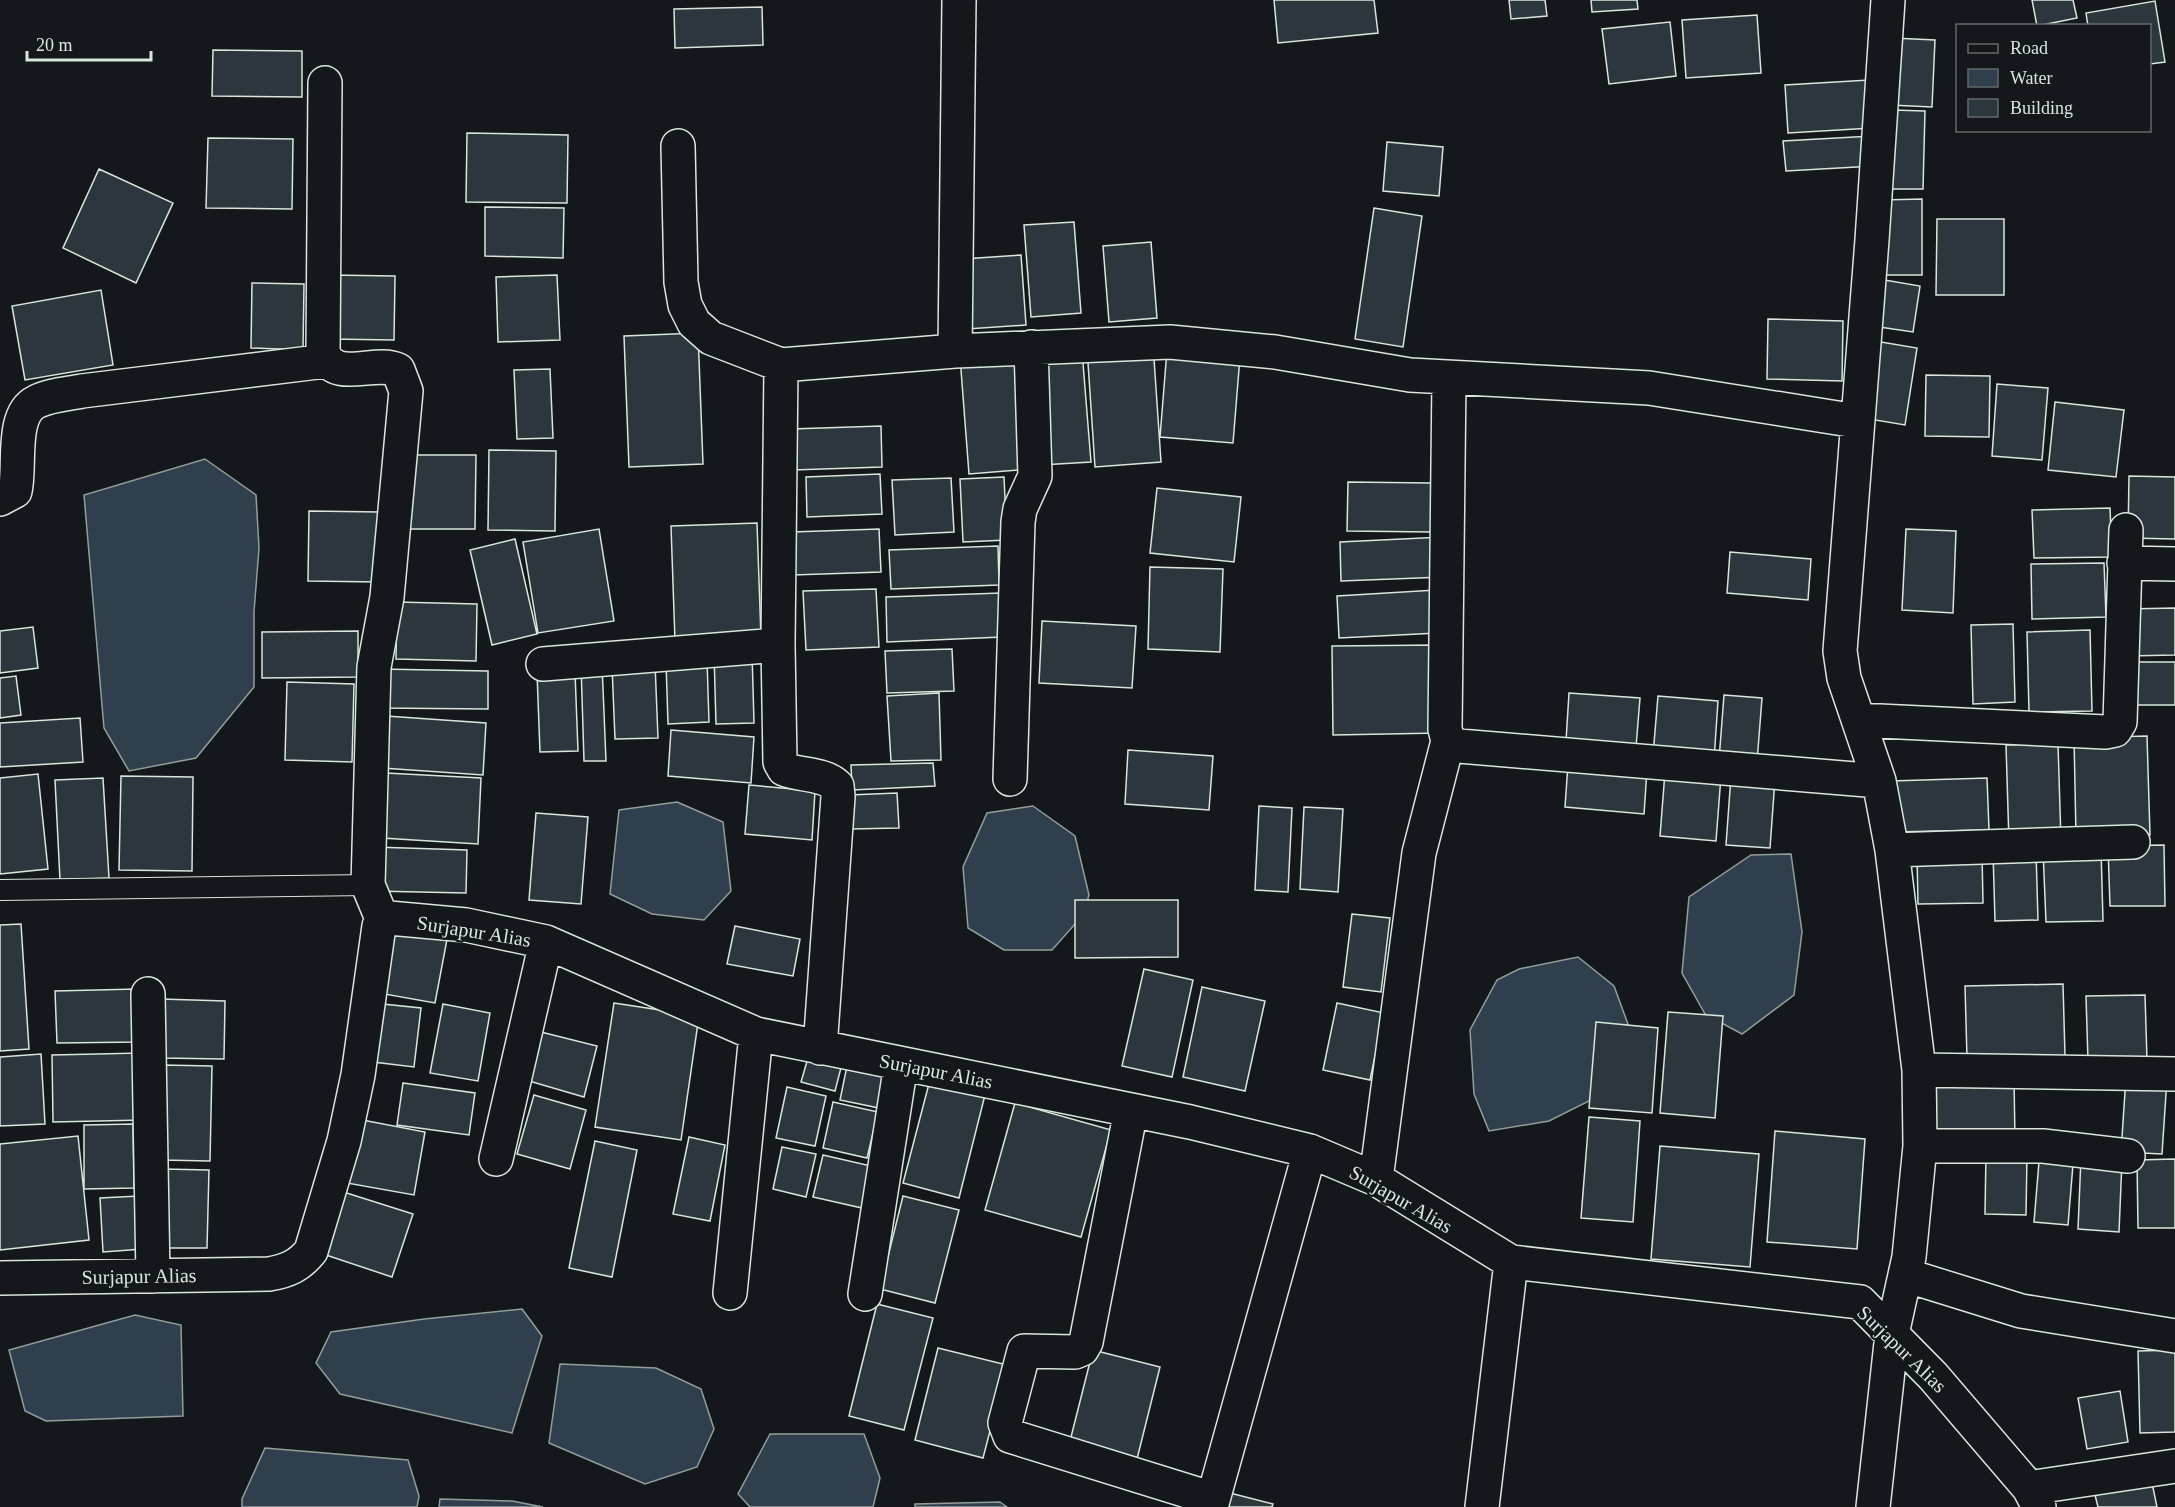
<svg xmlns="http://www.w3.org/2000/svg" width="2175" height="1507" font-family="'Times New Roman',serif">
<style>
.water{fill:#2f3f4d;stroke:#939e99;stroke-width:1.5}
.building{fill:#2c363c;stroke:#d8e6dc;stroke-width:1.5}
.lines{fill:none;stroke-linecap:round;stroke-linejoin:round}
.service-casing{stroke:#d8e6dc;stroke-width:22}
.minor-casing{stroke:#d8e6dc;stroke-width:36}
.service{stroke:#14181c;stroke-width:20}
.minor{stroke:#14181c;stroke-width:33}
.labels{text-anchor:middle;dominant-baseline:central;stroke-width:4.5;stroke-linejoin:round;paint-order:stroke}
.street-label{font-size:20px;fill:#d8e6dc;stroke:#14181c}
</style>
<rect width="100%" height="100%" fill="#14181c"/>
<path class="water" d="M205,459L256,495L259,548L254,612V687L196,758L129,771L104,728L84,495Z
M677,802L723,822L731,891L704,920L652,914L610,894L619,810Z
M1033,806L1075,836L1089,895L1083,915L1052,950H1004L968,928L963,867L987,813Z
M1791,854L1802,932L1794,995L1742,1034L1705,1014L1682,973L1689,897L1751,855Z
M1578,957L1614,986L1636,1046L1599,1096L1549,1121L1489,1131L1474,1094L1470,1030L1497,980L1519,969Z
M522,1309L542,1336L512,1433L340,1394L316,1363L331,1332L424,1319Z
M135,1315L181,1325L183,1416L46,1421L25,1411L9,1350Z
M560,1364L656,1368L701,1389L714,1429L697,1467L645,1484L549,1443Z
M770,1434H864L880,1478L873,1507H750L738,1494Z
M265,1448L408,1460L419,1496L417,1507H242V1499Z
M440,1499L512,1501L543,1507H439Z
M1000,1502L1007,1507H915V1504Z"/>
<path class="building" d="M1274,0H1374L1378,33L1278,43Z
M1509,0H1545L1547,16L1511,19Z
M1591,0H1637L1638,9L1592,12Z
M2032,0H2073L2077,18L2037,26Z
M2155,1L2165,62L2150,64V26H2088L2086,13Z
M762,7L763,45L675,48L674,9Z
M1757,15L1761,73L1686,78L1682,20Z
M1670,22L1676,76L1609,84L1602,29Z
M1893,38L1935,40L1932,107L1890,105Z
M213,50L302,51V97L212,96Z
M1869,80L1872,128L1788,133L1785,85Z
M1893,110L1925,111L1923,189H1892Z
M467,133L568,135L567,203L466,202Z
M1872,136L1874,166L1786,171L1783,141Z
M208,138L293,139L292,209L206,208Z
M1387,142L1443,147L1439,196L1383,191Z
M99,169L173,203L136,283L63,248Z
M1922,199V275H1882L1881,200Z
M485,207L564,208L563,258L485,256Z
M1374,208L1422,216L1403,347L1355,339Z
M1937,219H2004V295H1936Z
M1074,222L1081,313L1031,317L1024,225Z
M1151,242L1157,318L1109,322L1103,246Z
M1021,255L1026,325L967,329L963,259Z
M330,275L395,276L394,340L329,339Z
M557,275L560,340L498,342L496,277Z
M1873,278L1920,286L1913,332L1866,325Z
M252,283L304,284L303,350L251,348Z
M101,290L113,365L25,380L12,306Z
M1768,319L1843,321L1842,381L1767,379Z
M698,333L703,464L629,467L624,336Z
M1875,341L1917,348L1905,425L1863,418Z
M1153,344L1161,462L1095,467L1087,348Z
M1167,350L1240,357L1233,443L1160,437Z
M1082,351L1091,462L1041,465L1033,354Z
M1023,353L1031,469L969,474L960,357Z
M550,369L553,438L517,439L514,370Z
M1926,375L1990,376L1989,437L1925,436Z
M1997,384L2048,388L2042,460L1992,456Z
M2055,402L2124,410L2116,477L2048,470Z
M881,426L882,467L793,470L791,429Z
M489,450L556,451L555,531L488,530Z
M409,455H476L475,529H408Z
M880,474L882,514L807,517L806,477Z
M2129,476L2175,477V539L2128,538Z
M1004,477L1007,540L963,542L960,479Z
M951,478L954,532L895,535L892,480Z
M1348,482L1432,483V532L1347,531Z
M1157,488L1241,497L1234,562L1150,553Z
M2110,508L2112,557L2034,558L2032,510Z
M309,511L380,512L379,582L308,581Z
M757,523L761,638L675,641L671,526Z
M599,529L614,621L538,633L523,542Z
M879,529L881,572L793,575L792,532Z
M1906,529L1956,531L1953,613L1902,610Z
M1443,537L1444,577L1341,581L1340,542Z
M515,539L537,634L492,645L470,550Z
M998,546L999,585L891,589L889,550Z
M1730,552L1811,559L1808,600L1727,593Z
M2104,563L2106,617L2032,619L2031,564Z
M1150,567L1223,569L1220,652L1148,649Z
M876,589L879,647L806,650L803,591Z
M1436,590L1438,633L1339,638L1337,596Z
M1001,593L1002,637L887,642L886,597Z
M397,602L477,604L476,661L396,659Z
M2175,608V655L2127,656L2126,609Z
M1042,621L1136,626L1132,688L1039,683Z
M2013,624L2015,702L1973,704L1971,625Z
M33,627L38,668L0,673V631Z
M2090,630L2092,711L2029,712L2027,632Z
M358,631V677L262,678V632Z
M1439,645L1440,733L1333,735L1332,646Z
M952,649L954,691L887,693L885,651Z
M752,652L754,723L716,724L714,653Z
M707,660L709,722L668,724L666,661Z
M2130,662H2175V705H2130Z
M655,663L658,738L615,739L612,666Z
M602,664L606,761H584L581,665Z
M379,669L488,671V709L379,708Z
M575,672L578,751L540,752L537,673Z
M16,676L21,715L0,718V678Z
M287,682L354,684L352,762L285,760Z
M939,693L941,760L891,761L887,696Z
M1569,693L1640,698L1636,747L1566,741Z
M1724,695L1762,698L1757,762L1719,760Z
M1658,696L1718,701L1714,760L1653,755Z
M386,716L486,723L483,775L382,768Z
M80,718L83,762L0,767V723Z
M671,730L754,737L751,783L668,776Z
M2147,736L2150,835L2076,836L2074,738Z
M2058,744L2061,841L2009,842L2006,745Z
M1128,750L1213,756L1209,810L1125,804Z
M933,763L935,786L852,790L851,765Z
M1568,764L1647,770L1644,814L1565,807Z
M1665,772L1721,776L1716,841L1660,836Z
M386,773L481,778L478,844L382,838Z
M38,774L48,869L0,874V778Z
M121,776L193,777L192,871L119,870Z
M1731,776L1775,779L1770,848L1726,845Z
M103,778L109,878L60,880L55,780Z
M1987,778L1989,830L1893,832L1891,781Z
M749,785L815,791L812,840L745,834Z
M897,793L899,828L850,829L849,795Z
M1259,806L1292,808L1288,892L1255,890Z
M1304,807L1343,809L1338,892L1300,889Z
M536,813L588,817L581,904L529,900Z
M2164,845L2165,906H2110L2108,846Z
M374,847L467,850L466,893L373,891Z
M2101,849L2103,921L2046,922L2043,850Z
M2036,851L2038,920L1995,921L1993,852Z
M1982,854L1983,903L1918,904L1917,856Z
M1075,900H1178V957L1075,958Z
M1352,914L1390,918L1381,992L1343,987Z
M386,923L448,934L435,1003L373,992Z
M21,924L29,1049L0,1051V925Z
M735,926L800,939L793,976L727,964Z
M1144,969L1193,980L1172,1077L1122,1066Z
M2063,984L2065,1056L1967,1058L1965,986Z
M1202,987L1265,1001L1245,1091L1183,1077Z
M137,989L138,1042L57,1043L55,991Z
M2145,995L2147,1060L2088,1061L2086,996Z
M161,999L225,1001L224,1059L161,1058Z
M373,1003L421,1008L414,1067L365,1061Z
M614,1003L699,1016L681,1140L595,1127Z
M1337,1003L1384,1013L1370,1080L1323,1070Z
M443,1004L490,1013L478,1081L430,1073Z
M1668,1012L1723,1016L1715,1118L1660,1113Z
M1596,1022L1658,1028L1652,1113L1589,1108Z
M541,1032L597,1046L584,1097L529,1081Z
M810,1051L843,1060L835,1091L801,1082Z
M141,1053L144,1120L53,1122L52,1055Z
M41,1054L45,1124L0,1126V1057Z
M162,1065L212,1066L210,1161L161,1160Z
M847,1066L886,1073L879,1108L840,1100Z
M931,1076L986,1091L959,1198L903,1183Z
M2014,1077L2015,1141L1930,1143L1928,1080Z
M2126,1077L2167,1079L2162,1154L2121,1152Z
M403,1083L475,1093L469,1135L397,1125Z
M787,1087L826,1096L815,1146L776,1138Z
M534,1095L586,1110L570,1169L517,1154Z
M833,1102L878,1112L867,1158L823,1148Z
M1015,1103L1111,1130L1081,1237L985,1210Z
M1589,1117L1640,1121L1633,1222L1581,1218Z
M352,1118L425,1132L414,1195L341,1182Z
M133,1124L134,1188L84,1189V1125Z
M1775,1131L1865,1139L1857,1249L1767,1242Z
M78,1136L89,1240L0,1250V1144Z
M689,1137L725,1145L710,1221L673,1214Z
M595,1141L637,1150L612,1277L569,1268Z
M1660,1146L1759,1154L1750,1267L1651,1259Z
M782,1147L816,1154L806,1197L773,1189Z
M2040,1150L2074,1152L2068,1225L2034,1222Z
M1986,1153L2027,1155L2026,1215L1985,1214Z
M823,1155L871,1166L862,1208L813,1197Z
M2081,1157L2122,1160L2119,1232L2078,1229Z
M2175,1159V1228H2138L2137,1160Z
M163,1169L209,1170L207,1248H162Z
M334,1189L413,1214L392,1277L314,1251Z
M139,1196L143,1249L103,1252L100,1198Z
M903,1196L959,1210L935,1303L880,1289Z
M877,1304L933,1318L904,1430L849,1416Z
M938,1348L1007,1365L983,1458L915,1440Z
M1093,1350L1160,1367L1137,1459L1070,1441Z
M2175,1350V1432L2140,1433L2138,1351Z
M2120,1391L2128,1442L2087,1449L2078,1398Z
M2151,1478L2157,1507H2098L2094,1491Z
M1226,1492L1273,1504L1272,1507H1223Z"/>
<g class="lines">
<defs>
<path id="service" d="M0,890L368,885"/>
<path id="minor" d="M325,83L323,353C336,384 374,359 398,370L406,391L387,597L374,667L368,885L383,921
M678,146L681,282L685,305L694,323L711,338L781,365L955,351L1170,342L1275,352L1410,375L1649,388L1856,421
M955,351L959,0
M781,365L778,645L780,762L784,769C801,776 824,773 837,786L838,797L820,1048
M1449,378L1445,729L1448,741L1459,746L1879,781
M0,499L15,491C21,468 10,415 36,402C49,395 67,394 82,391L326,361
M2124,563L2175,564
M543,664L778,645
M1859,720L2105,732L2115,730L2120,722L2126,530
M1010,779L1018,522L1020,509L1035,476L1031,347
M1892,850L2133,842
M148,994L153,1276
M1919,1070L2175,1074
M1131,1110L1086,1342L1082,1349L1075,1352L1024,1351L1005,1423L1010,1436L1213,1499
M1920,1146H2043L2128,1156
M496,1159L546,942
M1376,1179L1419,853L1448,741
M1905,1275L2021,1311L2175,1336
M0,1278L269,1274C287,1271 299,1266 311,1251L344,1141L358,1075L379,926L383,921L389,918L466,925L546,942L756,1034L1190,1122L1310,1151L1376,1179L1511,1262L1860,1302L1933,1376L2029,1488L2039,1507
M730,1293L756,1034
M865,1294L901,1064
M2029,1488L2175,1466
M1211,1507L1310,1151
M1482,1507L1511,1262
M1873,1507L1892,1334L1909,1257L1920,1146L1919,1070L1892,850L1879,781L1844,678L1840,651L1872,240L1888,0"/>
</defs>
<use href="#service" class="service-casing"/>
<use href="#minor" class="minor-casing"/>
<use href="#service" class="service"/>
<use href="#minor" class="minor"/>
</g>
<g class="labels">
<g class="street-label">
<text transform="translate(474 931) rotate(9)">Surjapur Alias</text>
<text transform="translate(936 1071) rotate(11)">Surjapur Alias</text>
<text transform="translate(1401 1199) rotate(30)">Surjapur Alias</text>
<text transform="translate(139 1276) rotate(-1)">Surjapur Alias</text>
<text transform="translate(1902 1349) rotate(44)">Surjapur Alias</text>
</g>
</g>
<rect x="1956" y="24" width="195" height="108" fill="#14181c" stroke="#626a69" stroke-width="1.5"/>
<rect x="1968" y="44" width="30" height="9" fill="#14181c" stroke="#626a69" stroke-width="1.5"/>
<text x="2010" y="54" font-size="18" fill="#d8e6dc">Road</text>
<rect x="1968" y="69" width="30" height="18" fill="#2f3f4d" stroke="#626a69" stroke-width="1.5"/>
<text x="2010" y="84" font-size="18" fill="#d8e6dc">Water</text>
<rect x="1968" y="99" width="30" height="18" fill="#2c363c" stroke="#626a69" stroke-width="1.5"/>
<text x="2010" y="114" font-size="18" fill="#d8e6dc">Building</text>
<path d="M27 51v9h124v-9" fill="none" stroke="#d8e6dc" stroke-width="3"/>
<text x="36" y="51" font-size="18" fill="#d8e6dc" stroke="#14181c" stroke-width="4.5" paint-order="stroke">20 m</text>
</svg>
